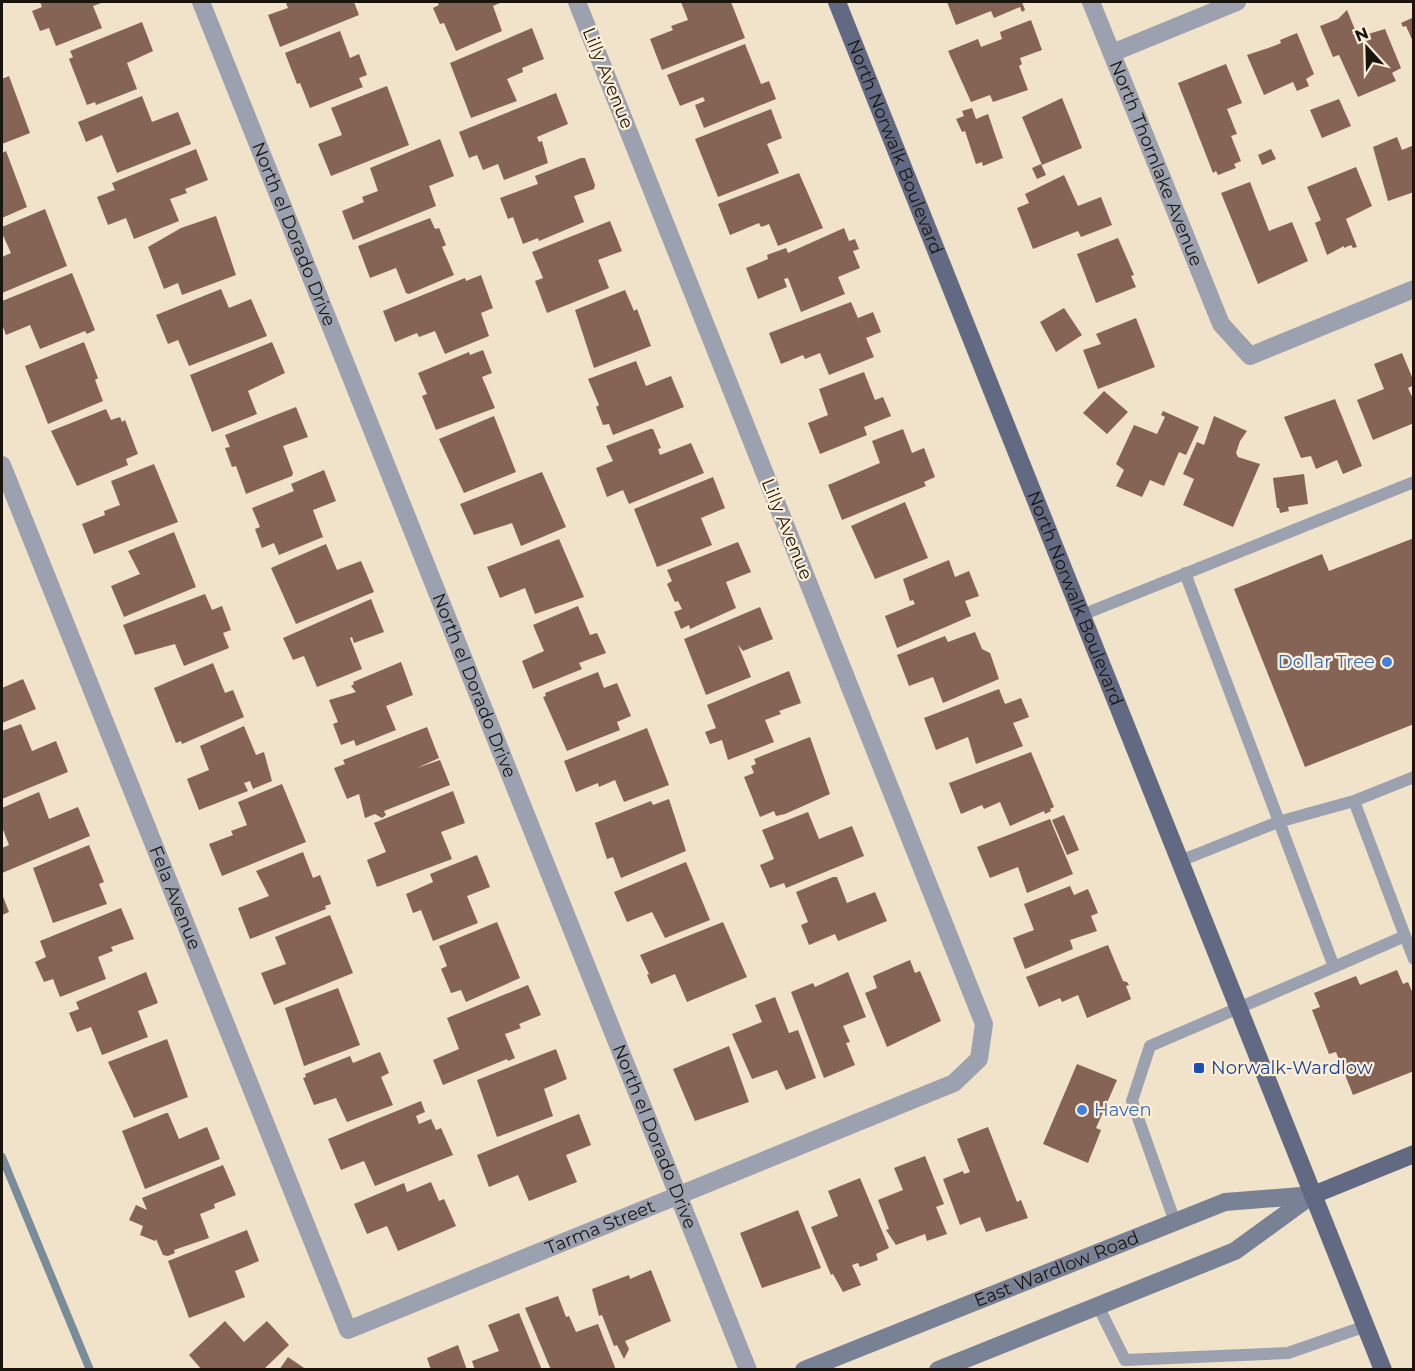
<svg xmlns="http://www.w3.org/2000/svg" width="1415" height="1371" font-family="Montserrat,sans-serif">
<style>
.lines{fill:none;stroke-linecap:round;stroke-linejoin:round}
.stream{stroke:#788c99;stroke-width:8}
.building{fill:#856456}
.lane{stroke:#9ca1af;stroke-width:12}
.street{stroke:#9ca1af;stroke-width:18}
.secondary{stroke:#798195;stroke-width:18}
.primary{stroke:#616a82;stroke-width:18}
.shop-dot{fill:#3f7fe0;stroke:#feefd7;stroke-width:2}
.transit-dot{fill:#1a4fb4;stroke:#feefd7;stroke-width:2}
.labels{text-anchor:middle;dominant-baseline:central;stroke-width:4.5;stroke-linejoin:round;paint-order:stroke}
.street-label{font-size:18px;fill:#1a150c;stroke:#feefd7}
.shop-label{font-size:18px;fill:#366cbe;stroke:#feefd7;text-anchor:end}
.transit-label{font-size:18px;fill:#164399;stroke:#feefd7;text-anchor:start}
</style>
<rect width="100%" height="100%" fill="#f1e2ca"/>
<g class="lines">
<path class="stream" d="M2,1157L90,1370"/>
</g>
<path class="building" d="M40,2H104L93,6L102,28L56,46L49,28L40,31L32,11L42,7Z
M291,2H354L359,15L280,47L268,15L288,8L286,3Z
M437,2H502L493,6L502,31L456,51L444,23L440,24L433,8L439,5Z
M681,2H731L745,38L662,70L650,39L673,30L671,26L688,20Z
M947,2H1022L1025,10L1022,12L1020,7L994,18L991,11L956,25Z
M1347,10L1358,37L1385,29L1401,68L1392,73L1396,81L1358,97L1339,55L1333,57L1320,26L1338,19Z
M1414,17V44L1406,26L1403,27L1401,23Z
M1031,20L1042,50L1020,58L1022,64L1019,66L1028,90L993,102L990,95L971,102L948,51L978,39L981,47L1002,39L1000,32Z
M142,22L153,51L127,63L137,89L96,105L95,102L87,105L69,59L73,57L70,51Z
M532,28L544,59L522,68L523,72L507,79L517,101L471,118L450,63Z
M340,31L350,58L359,54L367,75L359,78L363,87L310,108L300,83L297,84L285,53Z
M1297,33L1314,74L1306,79L1309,86L1297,91L1293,82L1264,95L1247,55L1274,46L1281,43L1280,40Z
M745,44L761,84L769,81L776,99L704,128L695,105L705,101L703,97L680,106L667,75Z
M1226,64L1242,103L1227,109L1237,134L1231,136L1241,161L1234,164L1236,168L1218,175L1216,171L1213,173L1178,83Z
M9,76L30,133L2,144V79Z
M387,86L409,145L331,176L318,144L342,135L331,108Z
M556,93L568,124L537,137L539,142L542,141L548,163L504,180L498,164L483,170L477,155L469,158L459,132Z
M142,96L152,122L178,112L191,144L117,173L102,135L86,142L78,122Z
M1062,98L1082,148L1042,165L1022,117Z
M1339,99L1351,126L1322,138L1310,110Z
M972,108L976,119L988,114L1003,158L983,166L982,162L976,164L965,131L962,132L956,119L964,116L962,111Z
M771,109L782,138L767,144L779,173L718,197L695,139Z
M1397,137L1402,150L1414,145V192L1388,201L1373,147Z
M440,139L454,176L429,186L436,206L353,240L342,211L364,202L362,197L378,191L370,168Z
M196,149L208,180L185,189L187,193L170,199L179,221L134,239L126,218L108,225L97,197L115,190L112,183Z
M1271,149L1276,159L1262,165L1258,155Z
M6,151L27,207L2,218V153Z
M581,158H585L595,185L594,189L574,196L584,222L539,241L538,238L523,244L513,217L508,219L500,198L538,184L535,176Z
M1041,164L1046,175L1037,179L1032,168Z
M1356,167L1372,206L1346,219L1357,247L1353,248L1351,245L1344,248V246L1327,255L1315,223L1321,220L1307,187Z
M799,173L823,228L778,246L769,224L761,227L759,223L730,235L718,204Z
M1064,175L1078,206L1101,197L1112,225L1081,237L1078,231L1033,249L1017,208L1029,203L1025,194Z
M1250,182L1269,231L1292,222L1308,261L1258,284L1221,193Z
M45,209L67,266L2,293V257L11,253L2,233V227Z
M216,216L236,275L182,295L178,283L164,289L148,247L181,228Z
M430,218L435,229L439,228L446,245L442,247L454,275L409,294L406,293L396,268L370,278L358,246Z
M610,221L622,251L598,260L609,288L547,313L535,281L543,278L532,252Z
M844,228L849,241L855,239L859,249L853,251L860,268L838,277L845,294L801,312L788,278L784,279L787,287L758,299L746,268L768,259L767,255L786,248L788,253Z
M1118,238L1134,275L1131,276L1136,287L1096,303L1077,254Z
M72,273L95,330L87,334L85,331L40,349L30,325L6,335L2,324V301Z
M481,275L493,308L481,313L489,336L445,354L435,331L419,337L417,333L395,342L383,311L465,278L466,281Z
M221,289L229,308L251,299L267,336L189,366L178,340L168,344L156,315Z
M625,290L634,311L637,309L651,346L594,368L575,310Z
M851,302L863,330L858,318L873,312L881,332L866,338L874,357L829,375L820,353L805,359L803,355L781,364L769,333Z
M1064,308L1082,335L1056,352L1040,322Z
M1136,318L1155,367L1098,389L1083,350L1101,344L1096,334Z
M84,342L98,378L95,380L103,401L48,424L25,366Z
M272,342L285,373L248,391L257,414L212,432L190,375Z
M483,350L492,373L482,377L495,408L436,430L422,396L427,394L418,373L469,352L470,355Z
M1402,353L1414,382V385L1408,388L1414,401V423L1373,440L1357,400L1384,389L1374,364Z
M636,361L646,386L671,376L684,407L613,435L609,424L603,425L596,407L599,405L588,379Z
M864,372L875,400L883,397L891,416L864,427L867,435L820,454L808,423L828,415L819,389Z
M1104,391L1128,412L1107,434L1083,413Z
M1335,399L1362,466L1343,474L1337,460L1316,469L1311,456L1301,458L1284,417Z
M296,407L308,437L283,446L293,473L292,476L246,494L236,466L232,467L225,448L230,447L225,435Z
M106,409L111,420L120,417L122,422L125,420L138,454L126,459L128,465L77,486L51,431Z
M1163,411L1199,427L1186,455L1179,452L1164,486L1150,480L1142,497L1116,486L1124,470L1116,464L1134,425L1157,434L1165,417L1161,415Z
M494,416L516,472L464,493L439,439Z
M1214,416L1247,431L1240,441L1236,453L1238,457L1260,464L1233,527L1183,505L1194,479L1183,474L1197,442L1204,445Z
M650,429H653L661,448L658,449L660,455L691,443L704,473L629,504L623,490L607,497L596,468L613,461L606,446Z
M903,429L912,453L924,448L935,477L924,482L926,486L842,520L828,485L880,463L872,441Z
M154,464L178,522L94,554L82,524L105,515L104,511L120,505L111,481Z
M324,470L336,501L313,510L323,537L279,555L274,543L262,548L255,529L260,527L252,508L294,491L291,484Z
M542,472L566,527L521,546L512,523L474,535L460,504Z
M1304,474L1308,504L1288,507L1289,511L1280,513L1279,508H1277L1273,478Z
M713,477L725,508L701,518L712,545L657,567L634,509Z
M905,502L928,558L875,579L851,526Z
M174,532L196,587L124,617L111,586L140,574L128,551Z
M1414,538V724L1305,767L1234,589L1322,554L1329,571Z
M559,539L584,597L535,614L525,588L500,598L487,567Z
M738,542L751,572L726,582L736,608L690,629L689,625L681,629L674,612L682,609L678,601L675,602L667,584L672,581L667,570Z
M326,544L337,570L361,561L374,592L296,624L271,568Z
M949,560L955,577L969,571L979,596L965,601L971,616L897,648L885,616L915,604L913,600L910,601L903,579Z
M205,594L212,610L222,606L231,630L223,633L229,648L184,666L175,644L135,655L123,625Z
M371,599L384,632L354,643L352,637L350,638L362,669L317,687L304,656L293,660L283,638Z
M578,606L590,635L597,633L606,653L579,663L582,669L533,689L522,661L544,651L533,625Z
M760,607L773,639L743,651L738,645L751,677L706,695L684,639Z
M975,632L982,649L990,653L999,679L943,703L933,677L909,686L897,655L945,636L948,642Z
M401,662L413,695L386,706L396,730L356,746L354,740L341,745L333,724L338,722L329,700L356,692L351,686L354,684L353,682Z
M213,663L225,693L233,690L244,717L182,744L181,741L176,743L154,688Z
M789,671L801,703L779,711L781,714L765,720L774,742L728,760L722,740L710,744L705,732L716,728L707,705Z
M598,672L604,688L617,683L631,716L617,722L620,730L567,751L543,697L546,696L545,693Z
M23,679L36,709L2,723V688Z
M999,689L1005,704L1021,698L1029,717L1013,723L1023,746L976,764L968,737L936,750L924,718Z
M21,724L32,751L56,741L68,772L2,799V731Z
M244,726L256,755L264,752L272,781L253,789L250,781L244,783L248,791L199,810L187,779L209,770L200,746Z
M427,727L439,758L417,768L440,760L450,785L384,811L386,815L382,818L375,814L365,818L359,794L347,799L334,768L345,764L343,760Z
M647,728L669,785L624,802L615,780L599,787L598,783L576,792L564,761Z
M810,737L830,794L785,814L776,816L774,811L760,817L744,777L754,773L751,766L756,764L754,759Z
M1031,752L1054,807L1050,809L1051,811L1045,814L1044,811L1010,826L1000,802L984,809L982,805L961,814L949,783Z
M282,784L306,842L222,876L209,844L233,835L231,831L247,825L238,802Z
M453,791L465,823L441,832L452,859L377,887L367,860L386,852L374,823Z
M39,792L49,819L78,807L90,836L2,873V848L9,845L2,827V808Z
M669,799L686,851L621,878L613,857L607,859L595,823L651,801L653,805Z
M808,812L819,839L852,826L864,856L786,888L784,883L770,888L760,865L774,859L762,830Z
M1064,815L1079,850L1067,855L1052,820Z
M1050,819L1073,874L1027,893L1018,867L990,878L977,847Z
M89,845L104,882L99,884L107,904L53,923L33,868Z
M303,852L313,878L320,875L331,904L325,906L326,909L250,939L238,908L269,896L256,871Z
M477,855L490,887L467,896L478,923L433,941L421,910L413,913L406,894L433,882L430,874Z
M686,862L710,920L665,938L652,912L627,922L614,892Z
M833,877H837L847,903L875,892L887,921L838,941L835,934L809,945L801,925L808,922L796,892Z
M1070,886L1074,895L1088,889L1098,913L1091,916L1097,931L1070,940L1073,949L1025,969L1013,938L1034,930L1024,904Z
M2,894L9,912L2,915Z
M121,908L134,939L111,947L113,951L98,957L106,979L60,997L53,979L44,982L35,962L46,957L40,941Z
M330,915L353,973L274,1005L261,973L286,964L275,937Z
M497,922L520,978L466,1002L461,990L451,993L441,969L447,966L439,946Z
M723,922L747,977L687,1002L675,974L651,984L647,975L649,974L640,955Z
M1108,945L1123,981L1127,982L1129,985L1126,986L1131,999L1087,1018L1078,995L1062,1002L1060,998L1039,1007L1026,977Z
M910,960L915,973L920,971L941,1021L887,1047L865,993L877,988L873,976Z
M1397,970L1403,984L1408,982L1414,996V1071L1353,1095L1336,1052L1329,1054L1312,1010L1320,1007L1314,993L1356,976L1360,985Z
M146,972L158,1003L138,1011L148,1037L102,1055L91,1027L77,1032L69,1013L79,1009L76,1002Z
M848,972L866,1017L843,1026L850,1042L846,1043L855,1065L824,1078L791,992L813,983L815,987Z
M528,985L541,1015L519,1024L521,1028L505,1034L515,1058L508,1061L507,1059L443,1085L433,1060L459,1049L447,1018Z
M338,988L360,1045L304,1066L285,1008Z
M775,997L789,1033L798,1030L816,1078L786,1090L777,1070L752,1079L732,1034L762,1022L755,1005Z
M167,1039L188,1097L134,1118L108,1062Z
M729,1046L749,1102L695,1121L673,1069Z
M556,1049L567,1079L544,1089L553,1116L497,1137L477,1080Z
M380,1052L389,1073L381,1077L393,1105L347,1122L336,1098L314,1105L303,1078L306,1077L305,1074L350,1056L353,1063Z
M1077,1064L1117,1080L1096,1128L1101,1130L1088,1163L1043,1144Z
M421,1101L425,1112L416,1116L419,1124L431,1119L436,1130L441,1128L453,1155L375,1186L364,1161L341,1170L328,1139Z
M166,1113H168L179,1139L207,1127L220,1159L145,1189L122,1131Z
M579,1114L591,1145L566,1155L577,1182L529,1201L518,1175L489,1187L477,1155Z
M988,1127L1017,1202L1021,1200L1028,1218L986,1232L980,1217L960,1225L943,1179L963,1171L964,1174L970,1172L957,1139Z
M925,1156L944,1204L936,1207L947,1234L927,1241L925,1234L896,1245L886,1230L889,1229L878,1200L903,1190L894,1168Z
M223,1165L236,1195L214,1204L215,1208L200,1214L209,1238L174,1250L175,1253L168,1256L163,1255L156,1239L155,1241L140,1235L143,1226L129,1220L136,1205L147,1210L142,1198Z
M860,1178L889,1248L876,1254L878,1260L860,1267L858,1263L852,1265L861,1285L843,1292L833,1274L831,1275L811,1227L838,1216L828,1191Z
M431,1182L439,1201L444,1199L456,1226L398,1251L387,1226L367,1234L354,1204L404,1183L407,1192Z
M798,1210L821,1268L762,1288L740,1233Z
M247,1230L259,1261L235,1271L245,1297L189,1318L168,1261Z
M651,1270L671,1321L625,1341L629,1349L624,1359L617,1345L614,1346L602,1315L599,1316L592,1289L629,1275L630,1279Z
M558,1296L566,1317L569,1316L576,1332L598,1324L616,1370H551L525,1308Z
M519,1313L542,1370H475L472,1361L499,1351L488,1325Z
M225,1321L244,1342L267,1321L289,1345L263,1370H202L189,1355Z
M458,1345L467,1370H431L427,1358Z
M288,1357L307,1370H279Z"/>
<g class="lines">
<path class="lane" d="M1185,573L1334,967L1405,936L1414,959
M1082,615L1414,482
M1180,861L1278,822L1354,801
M1405,936L1354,801L1414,777
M1175,1222L1132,1101L1150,1046L1334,967
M1098,1306L1125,1360L1288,1353L1366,1326"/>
<g class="street">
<path id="s1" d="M201,2L748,1370"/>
<path id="s2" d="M1091,2L1221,324L1250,356L1414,289"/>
<path d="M1112,53L1237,2"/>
<path id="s3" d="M2,465L348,1330L954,1083L979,1059L984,1024L577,2"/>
</g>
<g class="secondary">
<path id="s4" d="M804,1370L1225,1202L1313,1195"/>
<path d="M938,1370L1235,1251L1312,1195"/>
</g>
<g class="primary">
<path id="s5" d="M837,2L1383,1370"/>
<path d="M1313,1195L1414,1154"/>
</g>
</g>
<g class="shop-dot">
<circle cx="1387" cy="662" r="6"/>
<circle cx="1082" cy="1110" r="6"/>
</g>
<rect class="transit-dot" x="1193" y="1062" width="12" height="12" rx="3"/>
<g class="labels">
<g class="street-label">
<text transform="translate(608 78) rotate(68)">Lilly Avenue</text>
<text stroke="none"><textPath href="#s5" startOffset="156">North Norwalk Boulevard</textPath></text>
<text stroke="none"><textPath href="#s2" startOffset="174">North Thornlake Avenue</textPath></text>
<text stroke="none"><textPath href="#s1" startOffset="250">North el Dorado Drive</textPath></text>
<text transform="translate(787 529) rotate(68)">Lilly Avenue</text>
<text stroke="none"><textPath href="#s5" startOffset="642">North Norwalk Boulevard</textPath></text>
<text stroke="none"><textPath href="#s1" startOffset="736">North el Dorado Drive</textPath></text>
<text stroke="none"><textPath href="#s3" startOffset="466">Fela Avenue</textPath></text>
<text stroke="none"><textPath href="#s1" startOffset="1222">North el Dorado Drive</textPath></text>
<text stroke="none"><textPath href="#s3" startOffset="1204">Tarma Street</textPath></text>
<text stroke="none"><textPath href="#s4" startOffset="272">East Wardlow Road</textPath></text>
</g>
<g class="shop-label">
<text x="1375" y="662">Dollar Tree</text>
<text x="1094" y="1110" text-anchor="start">Haven</text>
</g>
<g class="transit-label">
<text x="1211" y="1068">Norwalk-Wardlow</text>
</g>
</g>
<rect width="1415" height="1371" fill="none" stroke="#1a150c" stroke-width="6"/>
<g transform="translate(1367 48) rotate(338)" stroke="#feefd7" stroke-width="4.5" paint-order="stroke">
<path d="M0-4.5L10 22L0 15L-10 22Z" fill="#1a150c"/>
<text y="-9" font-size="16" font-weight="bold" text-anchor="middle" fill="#1a150c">N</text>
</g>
</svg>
